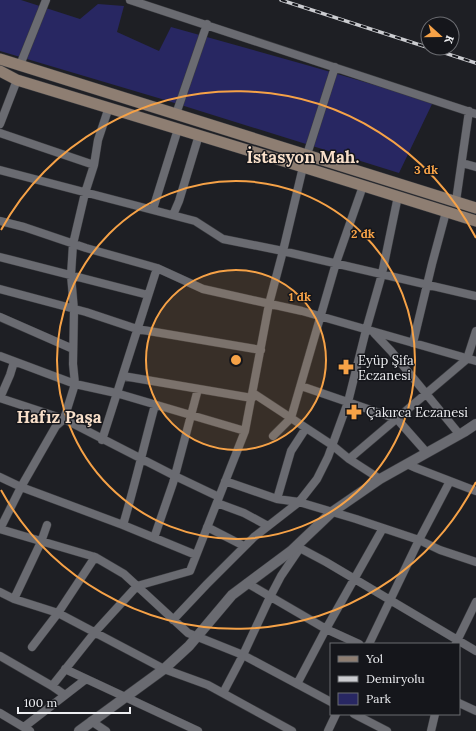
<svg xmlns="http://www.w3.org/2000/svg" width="476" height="731" font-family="Lora,serif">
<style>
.green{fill:#282762}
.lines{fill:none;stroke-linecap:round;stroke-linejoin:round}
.minor-casing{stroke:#3a3b3f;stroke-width:9}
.tertiary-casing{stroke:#3a3b3f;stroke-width:11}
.secondary-casing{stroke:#3a3b3f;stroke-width:12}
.minor{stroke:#6a6b71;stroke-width:8}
.tertiary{stroke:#6a6b71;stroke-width:10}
.secondary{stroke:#8e7e72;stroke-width:11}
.rail-casing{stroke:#cbccd0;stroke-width:3.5}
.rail{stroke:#15161b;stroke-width:2;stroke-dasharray:6;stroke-linecap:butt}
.ring{fill:none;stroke:#f6a247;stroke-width:2}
.labels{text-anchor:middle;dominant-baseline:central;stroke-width:3;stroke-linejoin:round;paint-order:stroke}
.poi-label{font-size:13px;fill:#edeef1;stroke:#15161b;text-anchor:start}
.district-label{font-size:17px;font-weight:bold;fill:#f8dfc9;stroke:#15161b}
.centre{fill:#f6a247;stroke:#15161b;stroke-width:2}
.ring-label{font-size:12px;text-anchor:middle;font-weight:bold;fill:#f6a247;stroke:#15161b;stroke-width:3;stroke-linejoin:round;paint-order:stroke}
</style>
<rect width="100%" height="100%" fill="#1e1f24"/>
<path class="green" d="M0,0H21L80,19L98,4L124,6L117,32L159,51L171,27L310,66L433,102L399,173L165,100L0,51Z"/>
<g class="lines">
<defs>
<path id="minor" d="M130,0L476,114
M20,65L46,0
M176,114L207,24
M0,124L17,80
M0,133L94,165
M462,163L476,167
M0,170L195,221L223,239L278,250L476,296
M456,201L469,111
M153,209L178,129
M173,215L179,201L199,135
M0,221L24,227L86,248L157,268L203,289L302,311L476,361
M0,257L148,295
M0,289L86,312L137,329L261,350
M0,317L73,349
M374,333L391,351L460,435
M413,343L432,264L446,212
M0,356L75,384L116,393L245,431
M123,376L252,398
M301,386L397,419L427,453
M253,393L332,445L349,459L380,479
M0,398L64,419L175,476L219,497
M0,398L10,375L14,362
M273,436L291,418L336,263L363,186
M102,440L157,268
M349,459L467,359L476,331
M407,464L416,468L476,491
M0,477L21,487L123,525L196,555
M225,481L277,499L299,502L356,519L419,540L440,550L476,562
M277,499L291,451L306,428
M217,503L244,513L268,526
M123,525C135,485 144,445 155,405
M207,527L244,546
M0,529L21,487L56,426L64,419L75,384L73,364L74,310L71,275L73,244L85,193L94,165L98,140L109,107
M0,529L95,557L124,574L188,633L243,655L331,702
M154,538L173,483L198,389
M296,546L326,562L476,651
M247,583L326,629L359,644
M0,592L14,599L58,613L164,669L208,685L292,731
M14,599L41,542L47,525
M173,620L207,584L254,537L299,502L317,479L328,457L348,402L366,330L382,274L398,196
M456,643L476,602
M369,644L419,540L450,481
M32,647L58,613L95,557
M0,656L52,686L65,695
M65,669L198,731
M297,684L326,629L383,528
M52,686L95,632L137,586L190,571L245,431L269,304L283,251L303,167L335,67
M223,693L243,655L270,597L281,576L300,548
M459,703L476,711
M0,713L30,731
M354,714L387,731
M91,721L106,731
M24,727L86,679
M328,731L336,714
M431,731L435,714"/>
<path id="tertiary" d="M79,731L164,669L189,646L232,595L291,551L332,512L380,479L464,432L476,424"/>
<path id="secondary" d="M0,59L476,208
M0,71L17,80L303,167L476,221"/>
</defs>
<use href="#minor" class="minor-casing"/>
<use href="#tertiary" class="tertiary-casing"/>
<use href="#secondary" class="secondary-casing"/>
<use href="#minor" class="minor"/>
<use href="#tertiary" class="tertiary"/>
<use href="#secondary" class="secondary"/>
<defs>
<path id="rail" d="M281,0L476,63"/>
</defs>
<use href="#rail" class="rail-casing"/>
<use href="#rail" class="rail"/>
</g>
<circle cx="236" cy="360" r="90" fill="#f6a247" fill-opacity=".12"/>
<g class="ring">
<circle cx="236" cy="360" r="90"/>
<circle cx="236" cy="360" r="179"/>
<path d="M476 482A269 269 0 0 1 1 490M1 230A269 269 0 0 1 476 238"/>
</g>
<defs>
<symbol id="pharmacy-bare" viewBox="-9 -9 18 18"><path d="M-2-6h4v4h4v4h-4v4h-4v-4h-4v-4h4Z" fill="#f6a247" stroke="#15161b" stroke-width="2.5" paint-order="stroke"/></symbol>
</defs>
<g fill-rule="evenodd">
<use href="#pharmacy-bare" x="335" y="356" width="22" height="22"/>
<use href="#pharmacy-bare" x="343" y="401" width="22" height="22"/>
</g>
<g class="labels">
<g class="poi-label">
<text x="358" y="360">Eyüp Şifa<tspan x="358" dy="15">Eczanesi</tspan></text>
<text x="366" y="412">Çakırca Eczanesi</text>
</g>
<g class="district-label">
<text x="303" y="157">İstasyon Mah.</text>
<text x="59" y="417">Hafız Paşa</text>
</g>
</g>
<circle cx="236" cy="360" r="6" class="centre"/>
<g class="ring-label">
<text x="426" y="174">3 dk</text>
<text x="363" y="238">2 dk</text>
<text x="300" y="301">1 dk</text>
</g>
<rect x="330" y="643" width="130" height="72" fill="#15161b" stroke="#6b6c71"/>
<rect x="338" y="656" width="20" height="6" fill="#8e7e72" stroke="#6b6c71"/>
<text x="366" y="663" font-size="12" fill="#edeef1">Yol</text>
<rect x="338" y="676" width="20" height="6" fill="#cbccd0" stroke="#6b6c71"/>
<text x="366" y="683" font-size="12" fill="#edeef1">Demiryolu</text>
<rect x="338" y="693" width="20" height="12" fill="#282762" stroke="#6b6c71"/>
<text x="366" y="703" font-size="12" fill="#edeef1">Park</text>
<g transform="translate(440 36) rotate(111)"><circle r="19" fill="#15161b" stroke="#6b6c71"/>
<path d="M0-3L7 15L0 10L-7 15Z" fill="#f6a247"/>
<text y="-6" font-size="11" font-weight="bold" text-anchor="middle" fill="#edeef1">K</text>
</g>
<path d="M18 707v6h112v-6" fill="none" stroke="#edeef1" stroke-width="2"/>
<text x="24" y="707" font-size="12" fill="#edeef1" stroke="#15161b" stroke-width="3" paint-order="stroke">100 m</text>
</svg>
